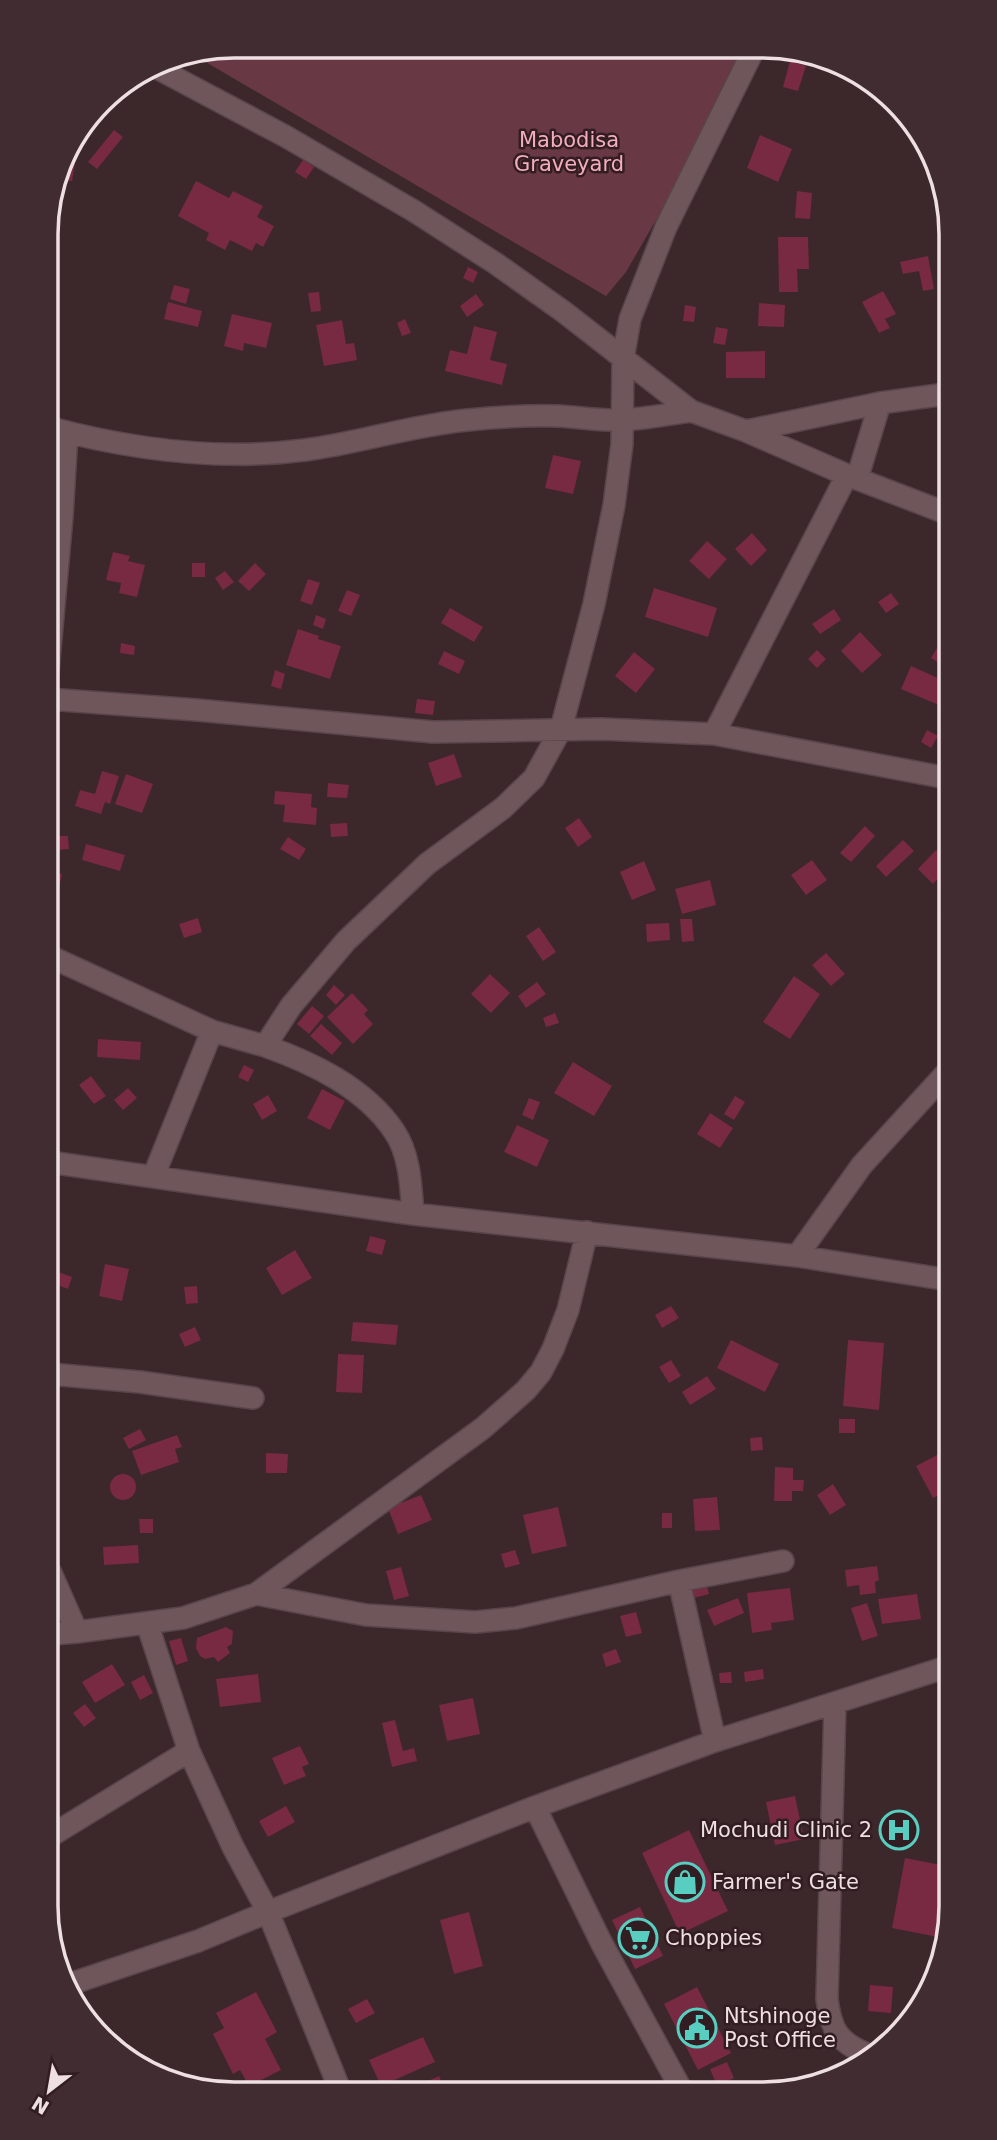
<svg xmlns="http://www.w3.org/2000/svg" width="997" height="2140" font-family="'DejaVu Sans',sans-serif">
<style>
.green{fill:#683944}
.building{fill:#772a41}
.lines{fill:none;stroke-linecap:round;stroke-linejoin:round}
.minor-casing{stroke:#58454a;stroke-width:24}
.minor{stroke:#6e565b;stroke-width:21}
.labels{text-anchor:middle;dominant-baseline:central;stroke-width:5;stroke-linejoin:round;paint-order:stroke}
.park-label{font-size:21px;fill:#f3adbc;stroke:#321d22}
.poi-label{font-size:21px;fill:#eedfe2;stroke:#321d22;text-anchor:start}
.rim{fill:none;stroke:#eedfe2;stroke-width:3.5}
</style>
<rect width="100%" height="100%" fill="#3c272b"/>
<path class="green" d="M234,46L748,49L726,99L626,272L606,296L192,54Z"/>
<path class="building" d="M790,61L806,66L798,91L783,87Z
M114,130L123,137L97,169L88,162Z
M760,135L792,149L778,182L747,168Z
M64,154L76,157L72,181L57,179Z
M303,160L314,167L306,179L295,172Z
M196,181L229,198L233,191L263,206L257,217L274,226L263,247L256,243L252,251L230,240L225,250L206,240L209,233L178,216Z
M797,191L812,193L810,219L795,218Z
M778,237H808L809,269H797L798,292H779Z
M928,256L934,289L923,291L919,271L903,274L900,262Z
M468,267L478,272L473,283L463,278Z
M174,285L190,289L186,304L170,299Z
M883,291L896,314L885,319L890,328L879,333L862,302Z
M319,292L321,311L311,312L308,293Z
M476,294L484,305L467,317L460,306Z
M168,302L202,311L198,327L164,319Z
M759,303L785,305L784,327L758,326Z
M685,305L696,307L694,322L683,321Z
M232,314L272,323L266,348L244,343L243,351L224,346Z
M405,319L411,333L402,336L397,323Z
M342,320L346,344L354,343L357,360L324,366L316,325Z
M474,326L497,332L490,360L507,364L502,385L445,371L450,350L467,354Z
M716,327L728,329L725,345L713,343Z
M765,351V378H726V352Z
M553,455L581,461L573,494L545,488Z
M752,533L767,550L751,566L735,549Z
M707,541L727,559L709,579L689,561Z
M113,552L130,556L128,561L145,565L137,597L119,593L121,583L106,580Z
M192,563H205V577H192Z
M255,563L266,574L249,591L238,581Z
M225,571L234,582L223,590L215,578Z
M308,579L320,583L312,605L300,601Z
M654,588L717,608L708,637L645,617Z
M347,590L360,595L351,616L338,611Z
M891,593L899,604L886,613L878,602Z
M450,608L483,627L474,642L441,623Z
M834,609L841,620L820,634L812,624Z
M316,615L326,619L323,629L313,625Z
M298,629L319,636L318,639L341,646L330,679L286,665Z
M860,632L882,655L862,673L841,651Z
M121,643L135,646L134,655L120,653Z
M940,643L947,647V668L931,658Z
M817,650L826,659L817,668L808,659Z
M444,651L465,661L459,674L438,664Z
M634,652L655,669L636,693L615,676Z
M911,666L947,682V693L941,706L901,689Z
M275,670L285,674L281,689L271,686Z
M417,699L435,701L433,715L415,713Z
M927,730L938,736L931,748L921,742Z
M454,754L462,777L436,786L428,763Z
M102,771L119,776L110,804L105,802L101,814L75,806L80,790L95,794Z
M126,774L153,784L142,813L115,804Z
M328,783L349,785L347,798L327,797Z
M275,791L312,794L311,807L317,808L316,825L283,822L285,805L274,804Z
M579,818L592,837L578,847L565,828Z
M347,823L348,836L331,837L330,824Z
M865,826L875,836L851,862L840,853Z
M59,836H68L69,849L59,850Z
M288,837L306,849L299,860L280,849Z
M903,840L914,851L886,877L876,866Z
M86,844L125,855L120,871L82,860Z
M936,850L947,861V869L933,884L918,869Z
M812,860L827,880L806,895L791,875Z
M644,861L656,890L632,900L620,872Z
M48,871L62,874L54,911L48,910Z
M710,880L716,905L682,914L675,889Z
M947,905L948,926L937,915Z
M198,918L202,932L184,938L179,924Z
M680,919H692L694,941L682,942Z
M669,923L670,940L647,942L646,924Z
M539,927L556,952L543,961L526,936Z
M826,953L845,974L831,986L812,965Z
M490,974L510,993L491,1013L471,994Z
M794,976L820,994L790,1039L763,1022Z
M537,982L546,994L526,1008L518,996Z
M334,985L345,995L336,1005L326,995Z
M352,993L368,1010L364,1014L373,1024L353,1044L327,1017Z
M312,1006L324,1016L309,1034L297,1024Z
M555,1013L559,1023L546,1027L543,1018Z
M321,1024L342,1043L332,1055L310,1036Z
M98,1039L141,1042L140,1060L97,1057Z
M573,1062L612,1086L594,1116L554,1093Z
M244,1065L254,1070L248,1082L238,1077Z
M91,1076L106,1096L94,1104L79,1085Z
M128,1088L137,1098L123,1110L114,1100Z
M322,1089L345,1101L330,1130L307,1118Z
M268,1095L277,1111L262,1120L253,1104Z
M735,1096L745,1102L734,1120L724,1114Z
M529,1098L540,1102L533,1120L522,1115Z
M710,1113L733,1128L720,1148L697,1134Z
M517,1125L549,1140L537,1167L504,1152Z
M370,1236L386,1240L382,1255L366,1251Z
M295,1250L312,1278L282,1295L266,1268Z
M105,1264L129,1269L122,1301L99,1296Z
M50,1269L72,1277L68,1289L50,1282Z
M197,1286L198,1303L186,1304L184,1287Z
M671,1306L679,1318L662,1328L655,1315Z
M353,1322L398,1325L396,1345L351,1341Z
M195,1327L201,1340L185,1347L179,1334Z
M731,1340L779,1364L765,1392L717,1368Z
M848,1340L884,1343L879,1410L843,1406Z
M338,1354L364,1355L362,1393L336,1392Z
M671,1360L681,1376L669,1383L659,1367Z
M707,1376L716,1389L690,1405L682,1392Z
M839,1419H855V1433H839Z
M140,1429L146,1440L129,1449L123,1438Z
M177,1435L182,1447L175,1449L179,1462L141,1475L132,1451Z
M762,1437L763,1450L751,1451L750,1438Z
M266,1453L288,1454L287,1473H266Z
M939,1454L949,1474L950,1489L933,1498L916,1466Z
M775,1467L793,1468V1480H804L803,1491H792V1501H774Z
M110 1487a13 13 0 1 1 26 0a13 13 0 1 1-26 0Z
M833,1484L846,1505L830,1515L817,1495Z
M421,1495L432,1520L398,1534L388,1508Z
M717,1497L720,1530L695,1531L693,1499Z
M558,1507L567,1546L532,1554L523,1515Z
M662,1513H672V1528H662Z
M139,1519H153V1533H140Z
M138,1545L139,1563L104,1565L103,1547Z
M515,1550L520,1564L505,1568L501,1554Z
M877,1566L879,1580L875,1582L876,1593L860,1595L859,1585L847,1587L845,1570Z
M401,1567L409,1596L394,1600L386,1571Z
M705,1577L709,1594L686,1600L682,1582Z
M790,1588L794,1620L771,1623L772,1630L752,1633L747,1593Z
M917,1594L921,1619L882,1624L878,1599Z
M738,1598L744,1613L714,1626L707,1610Z
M867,1603L878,1636L862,1641L851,1608Z
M636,1612L642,1633L626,1637L620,1616Z
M226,1627L233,1631L232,1644L227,1647L230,1653L218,1662L214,1657L205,1659L200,1656L196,1648L197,1638Z
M181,1638L188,1661L176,1665L169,1641Z
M616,1649L621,1662L606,1667L602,1654Z
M112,1664L125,1685L95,1703L82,1682Z
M763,1669L764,1679L745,1682L744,1672Z
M731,1672L732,1683H720L719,1673Z
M258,1674L261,1702L220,1707L216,1679Z
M144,1675L153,1693L140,1700L131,1682Z
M473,1698L480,1734L447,1741L439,1705Z
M85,1704L96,1718L84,1727L73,1713Z
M395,1720L403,1751L414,1748L417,1761L392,1767L382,1723Z
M300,1746L309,1764L302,1767L306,1776L284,1785L272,1758Z
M795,1796L804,1839L775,1845L766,1802Z
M286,1806L295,1822L268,1837L259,1821Z
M689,1830L728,1911L680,1934L642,1853Z
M905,1858L951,1867L938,1937L892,1928Z
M640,1907L663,1956L635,1969L612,1920Z
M469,1912L483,1966L454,1974L440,1920Z
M870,1985L893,1987L891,2013L868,2011Z
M697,1987L731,2053L698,2070L664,2004Z
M256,1992L277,2032L265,2039L281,2070L249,2086L240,2070L233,2074L213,2034L224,2028L216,2013Z
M367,1999L375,2013L356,2023L348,2009Z
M423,2037L435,2062L381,2086L369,2060Z
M727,2062L734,2078L717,2086L710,2069Z
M439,2076L445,2090H408Z"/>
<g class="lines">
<defs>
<path id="minor" d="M153,66L285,136L414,211L495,263L564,312L691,411L746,431L847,475L946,513
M47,427C129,449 220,461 305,450C360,443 412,425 468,420C498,417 528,415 558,416C579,417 601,421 622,420C645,419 668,414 691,411
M746,431L880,403L946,394
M857,479L880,403
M48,671L62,517L67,432
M48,699L197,710L433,732L602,729L714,734L947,778
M714,734L847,475
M49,956L212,1031L265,1046
M49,1162L413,1214L797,1256L949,1280
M154,1175L212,1031
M413,1214C411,1187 410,1154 394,1131C365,1088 313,1063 265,1046L291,1006L346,941L427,864L503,808L534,778L561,729L594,604L614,505L622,444L623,359L630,319L666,227L754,49
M797,1256L862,1165L948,1071
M50,1374L140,1382L253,1398
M51,1573L77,1632
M679,1581L715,1741
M256,1594L366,1615L475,1622L516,1618L679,1581L783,1561
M147,1623L189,1751L233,1847L268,1912L340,2090
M51,1634L77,1632L183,1618L256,1594L483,1428L526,1390L541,1372L553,1349L568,1310L587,1232
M835,1704L827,1999C831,2030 838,2042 867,2054
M535,1807L601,1942L681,2089
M52,1835L189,1751
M70,1984L198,1941L268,1912L535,1807L715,1741L950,1666"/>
</defs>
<use href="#minor" class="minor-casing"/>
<use href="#minor" class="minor"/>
</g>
<defs>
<symbol id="hospital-ring" viewBox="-11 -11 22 22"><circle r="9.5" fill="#321d22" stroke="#58cec0" stroke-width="1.5"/><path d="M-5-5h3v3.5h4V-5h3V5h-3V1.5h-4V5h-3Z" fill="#58cec0"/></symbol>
<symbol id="shop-ring" viewBox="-11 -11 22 22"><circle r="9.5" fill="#321d22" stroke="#58cec0" stroke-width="1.5"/><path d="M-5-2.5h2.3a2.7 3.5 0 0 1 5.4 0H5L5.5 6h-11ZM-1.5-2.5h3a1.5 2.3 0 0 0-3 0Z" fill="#58cec0"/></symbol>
<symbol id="supermarket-ring" viewBox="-11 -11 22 22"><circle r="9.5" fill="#321d22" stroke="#58cec0" stroke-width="1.5"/><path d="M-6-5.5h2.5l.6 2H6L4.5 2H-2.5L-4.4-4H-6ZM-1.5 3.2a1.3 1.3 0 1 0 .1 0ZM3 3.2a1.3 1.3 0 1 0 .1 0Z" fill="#58cec0"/></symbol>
<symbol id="civic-ring" viewBox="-11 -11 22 22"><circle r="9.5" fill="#321d22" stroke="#58cec0" stroke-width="1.5"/><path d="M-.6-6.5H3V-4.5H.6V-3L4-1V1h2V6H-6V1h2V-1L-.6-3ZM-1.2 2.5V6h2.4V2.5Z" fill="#58cec0"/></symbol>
</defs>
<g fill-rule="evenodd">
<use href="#hospital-ring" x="877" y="1808" width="44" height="44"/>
<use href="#shop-ring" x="663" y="1860" width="44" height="44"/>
<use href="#supermarket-ring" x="616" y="1916" width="44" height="44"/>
<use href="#civic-ring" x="675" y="2006" width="44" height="44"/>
</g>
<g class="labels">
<g class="park-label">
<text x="569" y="140">Mabodisa<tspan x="569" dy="24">Graveyard</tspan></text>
</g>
<g class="poi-label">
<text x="872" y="1830" text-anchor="end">Mochudi Clinic 2</text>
<text x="712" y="1882">Farmer's Gate</text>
<text x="665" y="1938">Choppies</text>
<text x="724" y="2016">Ntshinoge<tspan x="724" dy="24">Post Office</tspan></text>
</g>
</g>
<path d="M0 0H997V2140H0ZM234 58H763A176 176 0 0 1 939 234V1906A176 176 0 0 1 763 2082H234A176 176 0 0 1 58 1906V234A176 176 0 0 1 234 58Z" fill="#412d31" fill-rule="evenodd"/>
<path class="rim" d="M234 58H763A176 176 0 0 1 939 234V1906A176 176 0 0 1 763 2082H234A176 176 0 0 1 58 1906V234A176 176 0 0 1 234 58Z"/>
<g transform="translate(49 2091) rotate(211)" stroke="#321d22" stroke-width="5" paint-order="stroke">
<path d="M0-5L12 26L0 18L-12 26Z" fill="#eedfe2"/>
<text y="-10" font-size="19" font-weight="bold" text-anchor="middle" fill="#eedfe2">N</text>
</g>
</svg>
